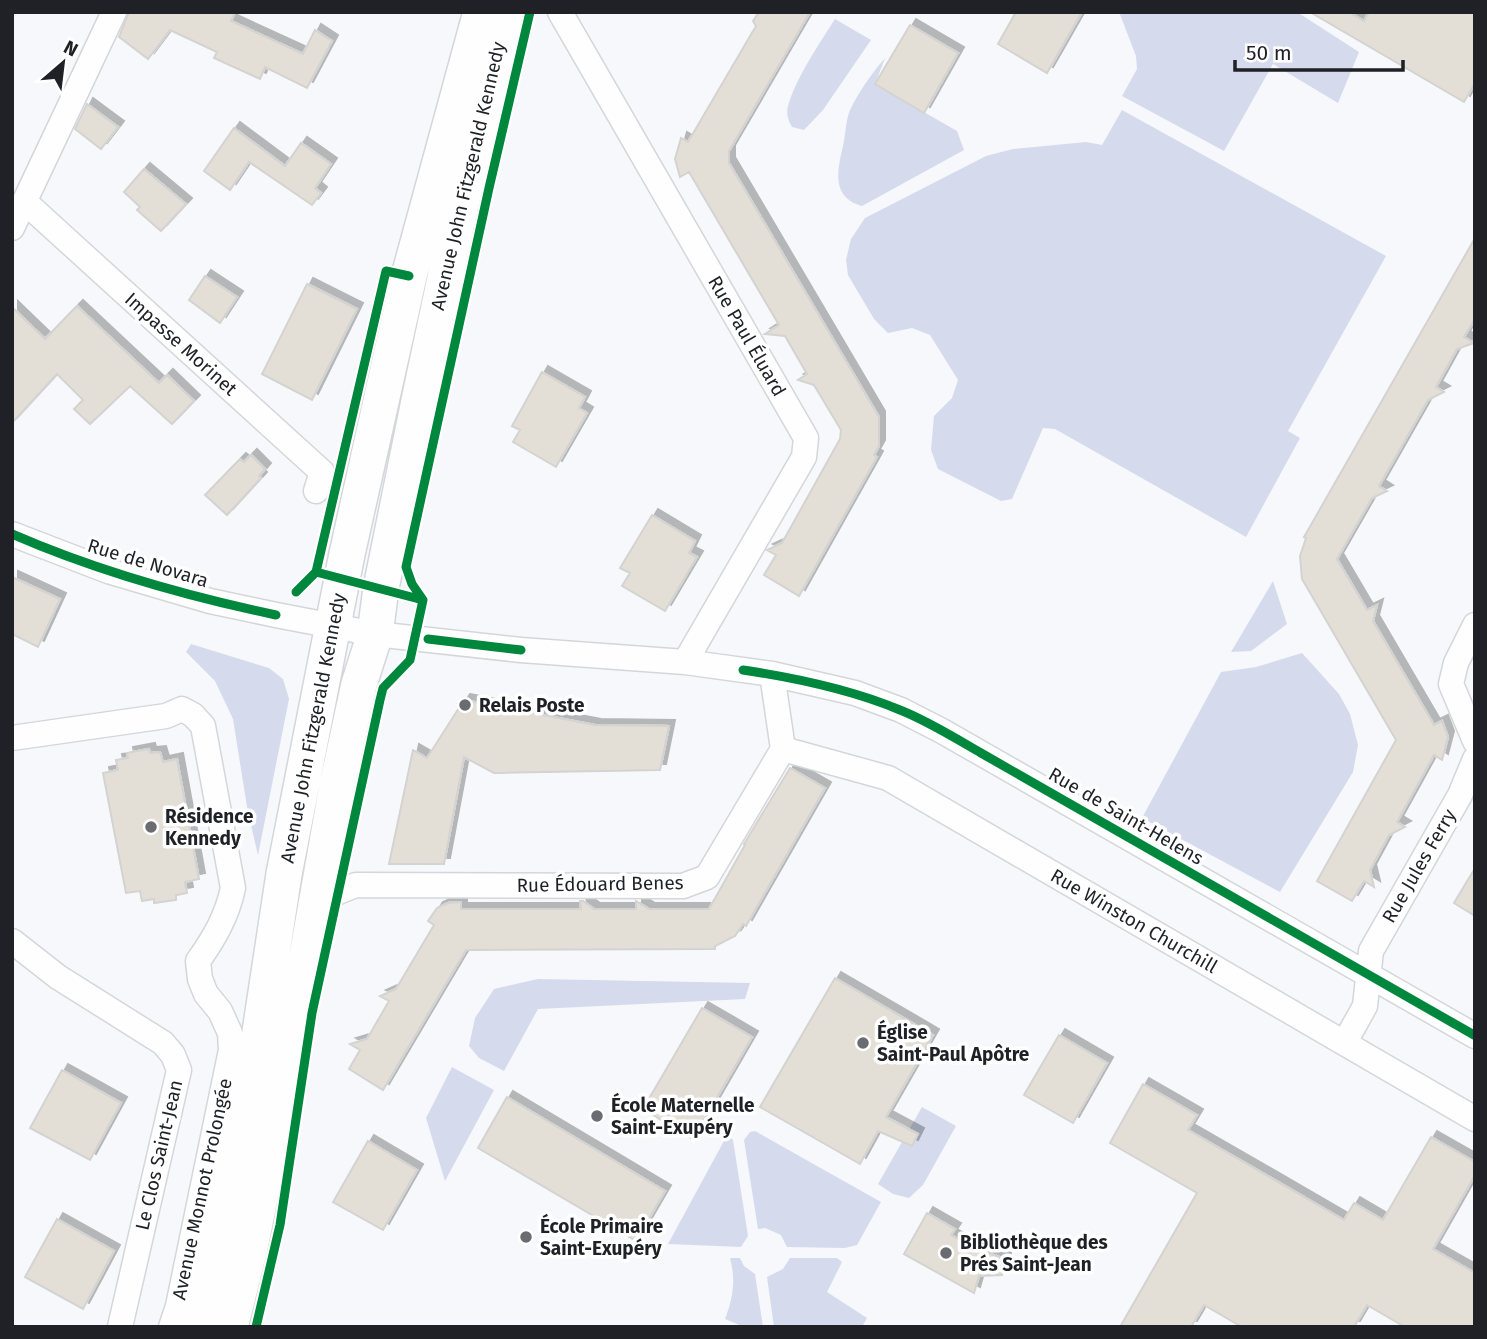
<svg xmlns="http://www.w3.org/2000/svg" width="1487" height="1339" font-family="'Fira Sans',sans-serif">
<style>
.green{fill:#d5dbed}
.building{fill:#e3dfd6;stroke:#d4d3d1;stroke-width:2;filter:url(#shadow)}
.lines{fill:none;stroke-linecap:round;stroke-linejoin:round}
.minor-casing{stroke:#d4d6da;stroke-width:27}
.secondary-casing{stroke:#d4d6da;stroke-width:38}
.minor{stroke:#fefefe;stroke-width:24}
.secondary{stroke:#fefefe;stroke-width:35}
.cycleway-casing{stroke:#fff;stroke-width:13}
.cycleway{stroke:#00873e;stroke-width:9}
.poi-dot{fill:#6b6c71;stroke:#fff;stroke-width:2.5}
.labels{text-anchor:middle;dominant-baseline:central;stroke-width:7;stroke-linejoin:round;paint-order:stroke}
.street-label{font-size:19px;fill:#1f2126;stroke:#fff}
.poi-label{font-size:19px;font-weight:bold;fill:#1f2126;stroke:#fff;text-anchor:start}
</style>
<defs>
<filter id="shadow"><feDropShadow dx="6" dy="-6" stdDeviation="0" flood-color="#0004"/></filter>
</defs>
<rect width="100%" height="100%" fill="#f7f8fb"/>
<path class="green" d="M1119,12H1297L1359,52L1338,103L1273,64L1224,151L1122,96L1137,69L1136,56Z
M835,19L871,40L823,110L804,130L792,127C788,120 786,114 788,106C796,78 819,44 835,19Z
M885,58L875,84L957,131L964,150L862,206C828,196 839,166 844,141C846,130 846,118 851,108C860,90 872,73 885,58Z
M1122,110L1386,256L1288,431L1300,438L1246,537L1055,429L1043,428L1012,499L1001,501L938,469L931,450L934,416L952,398L958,380L930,335L912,328L888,333L874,319L848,275L846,260L851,239L865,218L986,156L1013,149L1086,142L1102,145Z
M1273,581L1287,624L1251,651L1231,652Z
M191,644L269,668L283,679L289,699L258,855L248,813L233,719L215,681L186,652Z
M1302,653L1339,694L1350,714L1358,745L1353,772L1280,892L1142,818L1221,672L1256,667Z
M538,979L750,983L745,999L538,1009L504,1071L479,1058L469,1046L475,1018L494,989Z
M452,1067L494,1090L445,1181L426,1118Z
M922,1107L956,1126L923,1185L909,1198L893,1194L878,1184Z
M755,1131L881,1202L857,1245L845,1248L787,1247L781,1235L765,1228L758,1229L744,1140L750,1132Z
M729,1136L733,1140L748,1236L741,1247L668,1244L725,1139Z
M730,1258H740L744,1266L755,1274L763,1327H744L725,1319C733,1298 736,1280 730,1258Z
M790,1258H837L842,1262L827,1292L867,1318L862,1327H774L767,1277L783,1269Z"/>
<path class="building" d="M129,12H235L231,21L303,54L315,30L332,41L307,88L265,67L260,79L214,58L217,52L170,30L148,59L119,37Z
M759,12H810L729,151V163L879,417V446L874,455L877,457L799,596L764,575L776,555L767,550L782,543L840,439L841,430L814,385L798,380L807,374L785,336L765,334L779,325L689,172L680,177L675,159L681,138L688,142L756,26L753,21Z
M1016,12H1082L1047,73L998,44Z
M1310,12H1349L1364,21L1369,12H1475V83L1464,102Z
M910,25L958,53L924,113L875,84Z
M87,104L118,127L101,149L75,129Z
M234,128L285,166L301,143L331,164L315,188L321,193L312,205L249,162L230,190L204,171Z
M144,169L186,204L161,231L137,210L140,207L124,192Z
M1475,238V319L1464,337L1474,343L1457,349L1436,387L1444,392L1428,400L1379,486L1387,491L1372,498L1337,559L1367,610L1377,605L1373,621L1434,725L1442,721L1448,737L1442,760L1434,755L1397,822L1405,827L1389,835L1370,870L1374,887L1364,881L1352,901L1317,881L1396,740L1302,579L1300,556L1306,538L1304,537Z
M205,276L237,297L220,323L189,300Z
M307,284L357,309L312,400L262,374Z
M77,306L159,383L167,375L194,401L172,424L130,386L90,424L74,409L83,400L57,374L12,423V307L45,339Z
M542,372L585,397L579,408L587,413L556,467L513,442L520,430L512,426Z
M251,455L265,469L259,476L261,478L227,515L205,495L240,459L244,462Z
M652,515L695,541L689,553L697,557L665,611L622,586L630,573L620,568Z
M12,577L60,599L38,647L12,634Z
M464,700L595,725L669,726L660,770L494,773L464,757L444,864H389L413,750L427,758Z
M149,749L150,753L160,752L163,762L177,759L199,879L185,882L187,893L176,895V900L154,903V899L142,901L140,891L126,893L103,773L118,770L116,760L128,758L127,753Z
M790,768L825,788L746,926L743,924L735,936L715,946V949L466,950L383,1090L349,1069L360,1050L350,1044L367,1039L389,1001L380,996L396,989L434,925L428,921L437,908L448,903L461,902V909H581L580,901H583L594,909H636V901L649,909H709L745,845L744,844Z
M1475,868V916L1454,903Z
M835,978L933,1035L886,1117L918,1134L912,1146L878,1131L860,1164L760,1107Z
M702,1008L752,1037L693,1139L643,1109Z
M1059,1035L1107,1063L1073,1123L1024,1095Z
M62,1070L121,1103L90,1160L30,1128Z
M1143,1084L1197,1115L1188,1130L1344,1220L1354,1203L1383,1220L1431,1137L1475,1162V1175L1433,1249L1475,1273V1327H1405L1367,1305L1354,1327H1242L1204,1305L1191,1327H1120L1197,1193L1110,1143Z
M507,1097L665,1191L636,1241L478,1148Z
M368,1141L417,1170L383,1230L333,1202Z
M927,1213L955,1229L951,1235L974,1248L1005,1259L1002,1275L979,1276L974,1293L904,1254Z
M57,1219L114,1251L83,1309L25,1277Z"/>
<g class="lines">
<defs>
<path id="minor" d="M560,12L806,438L804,457L685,662
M25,202L322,472L316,491
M12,228L114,12
M12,534L108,571L210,601L276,615L375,634L521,650L685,662L772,674L855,693L901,710L942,731L1475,1036
M1475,625L1456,663L1451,684L1475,741
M12,738L166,716L182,709L193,715L203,726L233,888C227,916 215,937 198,961L200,979L206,994L220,1011L230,1033L231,1050L178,1306L171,1327
M783,749L888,778L1475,1119
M314,906L338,892L356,885L683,886L707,877L783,749L772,674
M12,941L58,977L163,1043L173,1055L179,1070L120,1327
M1345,1042L1365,1006L1371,951L1460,795L1475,759"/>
<path id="secondary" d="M200,1327L216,1259L253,1078L284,874L347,554L409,276L481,12
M230,1327L249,1252L294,1030L337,786L359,684L375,634L381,588L420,396L460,208L506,12"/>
</defs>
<use href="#minor" class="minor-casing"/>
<use href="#secondary" class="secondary-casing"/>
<use href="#minor" class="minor"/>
<use href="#secondary" class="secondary"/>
<defs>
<path id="cycleway" d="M12,534C97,571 186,596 276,615
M316,572L386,271L409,276
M296,592L316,572L423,600
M428,639L521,650
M743,670C797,678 850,689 900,710C928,721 955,738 981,753L1474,1035
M256,1327L280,1225L312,1013L380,700L383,688L410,660L423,600L412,584L406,567L489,188L530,12"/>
</defs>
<use href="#cycleway" class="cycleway-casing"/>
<use href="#cycleway" class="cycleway"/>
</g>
<g class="poi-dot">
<circle cx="465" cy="705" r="7"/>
<circle cx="151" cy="827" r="7"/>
<circle cx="863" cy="1043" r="7"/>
<circle cx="597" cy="1116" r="7"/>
<circle cx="526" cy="1237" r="7"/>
<circle cx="946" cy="1253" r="7"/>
</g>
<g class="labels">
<g class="street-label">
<text transform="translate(468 176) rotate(-77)">Avenue John Fitzgerald Kennedy</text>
<text transform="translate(747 336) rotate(60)">Rue Paul Éluard</text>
<text transform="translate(181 344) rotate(42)">Impasse Morinet</text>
<text transform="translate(148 563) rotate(17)">Rue de Novara</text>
<text transform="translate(313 728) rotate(-79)">Avenue John Fitzgerald Kennedy</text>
<text transform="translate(1126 816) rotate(30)">Rue de Saint-Helens</text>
<text transform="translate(1419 866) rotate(-60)">Rue Jules Ferry</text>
<text transform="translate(600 884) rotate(-1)">Rue Édouard Benes</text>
<text transform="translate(1134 921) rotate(30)">Rue Winston Churchill</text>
<text transform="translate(159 1155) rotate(-77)">Le Clos Saint-Jean</text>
<text transform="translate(202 1189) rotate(-78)">Avenue Monnot Prolongée</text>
</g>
<g class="poi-label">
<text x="479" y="705">Relais Poste</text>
<text x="165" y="816">Résidence<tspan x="165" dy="22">Kennedy</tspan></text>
<text x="877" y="1032">Église<tspan x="877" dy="22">Saint-Paul Apôtre</tspan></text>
<text x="611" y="1105">École Maternelle<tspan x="611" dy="22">Saint-Exupéry</tspan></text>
<text x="540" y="1226">École Primaire<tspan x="540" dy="22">Saint-Exupéry</tspan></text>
<text x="960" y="1242">Bibliothèque des<tspan x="960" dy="22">Prés Saint-Jean</tspan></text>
</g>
</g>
<rect width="1487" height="1339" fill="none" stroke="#1f2126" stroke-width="28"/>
<g transform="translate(63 63) rotate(28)" stroke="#ffffff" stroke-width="5" paint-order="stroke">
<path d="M0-5L12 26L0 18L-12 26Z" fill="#1f2126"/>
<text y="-10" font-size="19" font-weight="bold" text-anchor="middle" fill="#1f2126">N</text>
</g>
<path d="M1235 60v10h168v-10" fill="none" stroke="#1f2126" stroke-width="3.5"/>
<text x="1246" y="60" font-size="21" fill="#1f2126" stroke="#ffffff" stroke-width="5" paint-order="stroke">50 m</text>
</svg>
